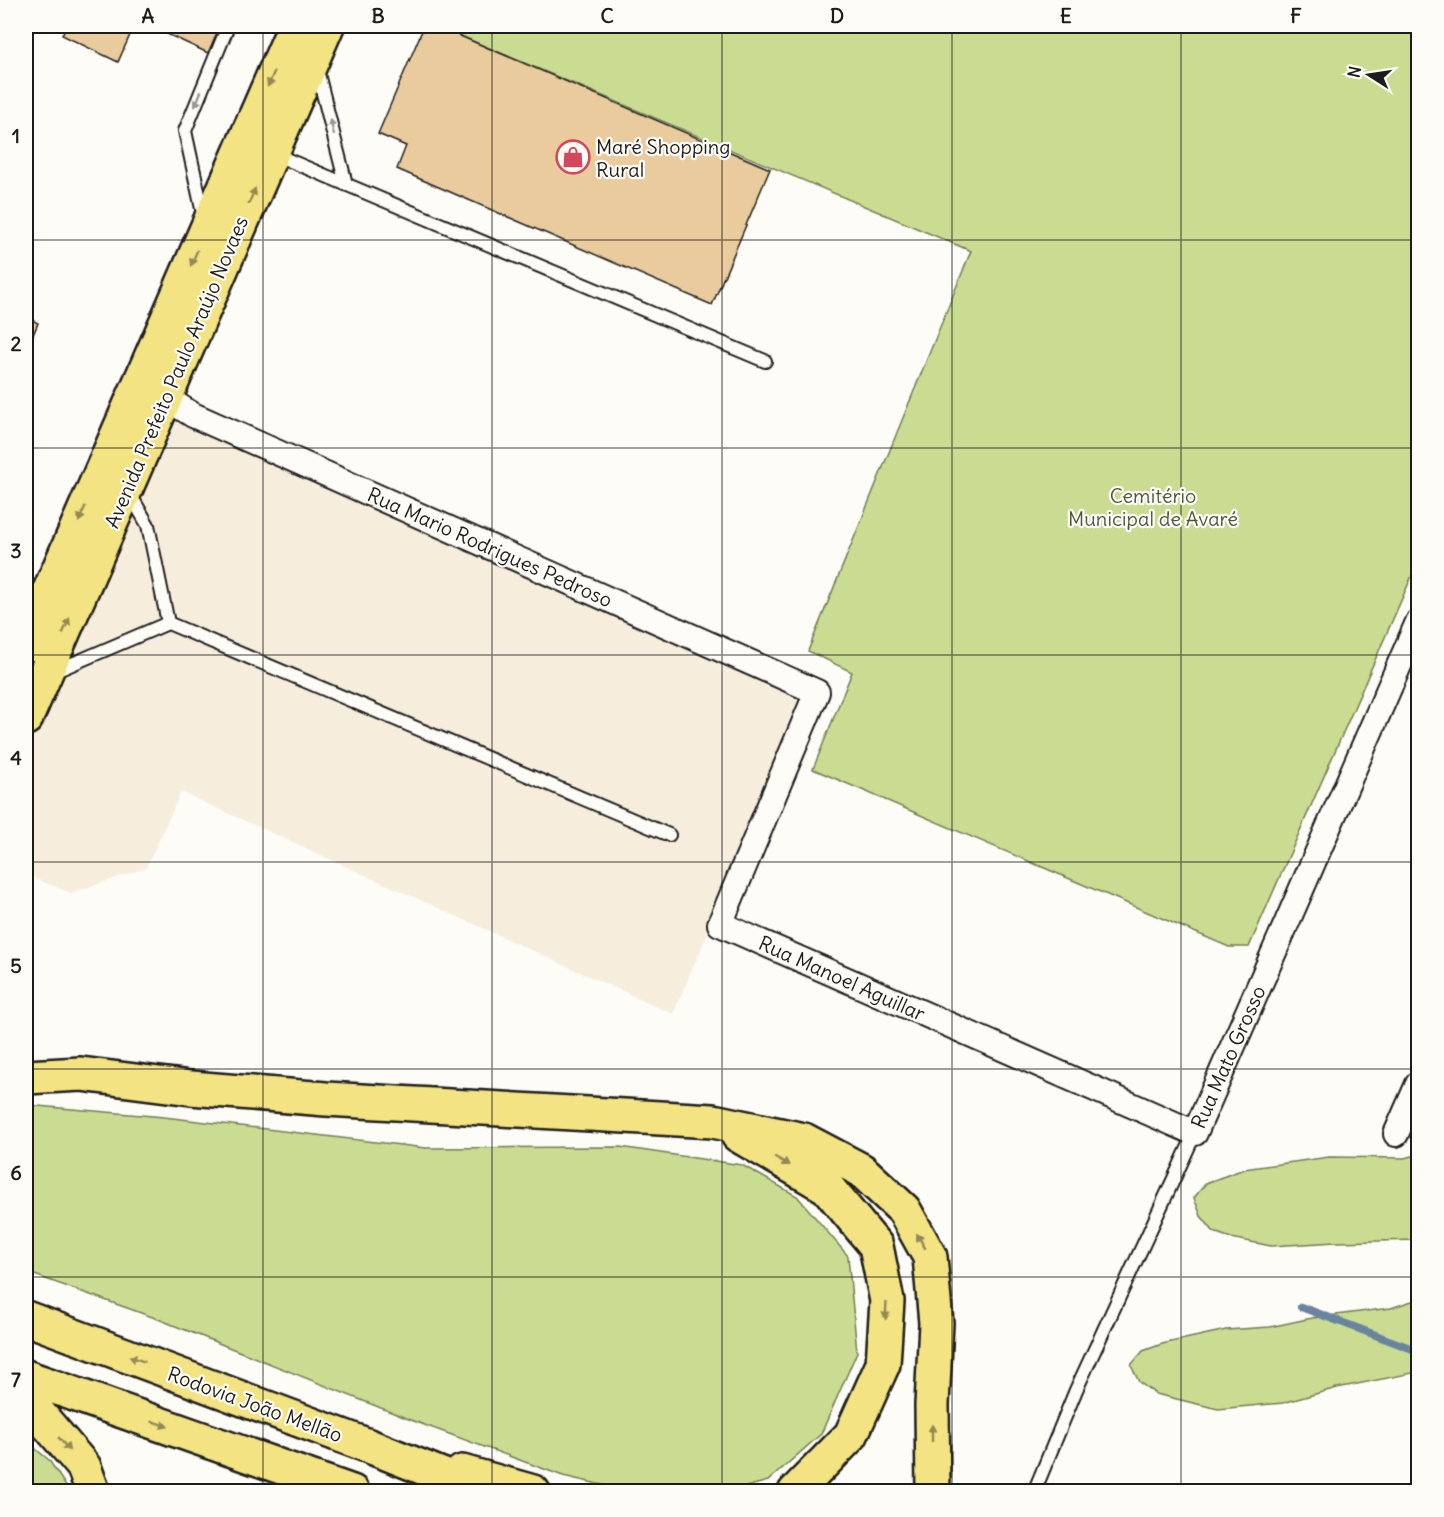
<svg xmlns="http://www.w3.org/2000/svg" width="1444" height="1517" font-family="Delius,sans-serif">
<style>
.built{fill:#f7eddc}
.green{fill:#c9dc91;stroke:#727c56;stroke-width:1.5}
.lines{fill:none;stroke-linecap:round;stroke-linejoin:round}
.stream{stroke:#69849f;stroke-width:8}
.building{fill:#eacb9d;stroke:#1c1c1c;stroke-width:1.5}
.service-casing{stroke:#1c1c1c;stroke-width:16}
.minor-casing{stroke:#1c1c1c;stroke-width:28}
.primary-casing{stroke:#1c1c1c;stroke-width:38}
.trunk-casing{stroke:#1c1c1c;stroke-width:38}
.service{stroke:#fdfcf7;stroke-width:12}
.minor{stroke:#fdfcf7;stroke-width:24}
.primary{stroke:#f4e382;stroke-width:33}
.trunk{stroke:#f4e382;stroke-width:33}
.oneway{fill:#938954}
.oneway2{fill:#989794}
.grid{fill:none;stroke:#1c1c1c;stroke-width:1.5;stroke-opacity:0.55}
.labels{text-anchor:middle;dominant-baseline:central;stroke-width:4.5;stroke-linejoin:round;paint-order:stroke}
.poi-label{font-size:20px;fill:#1c1c1c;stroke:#fdfcf7;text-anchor:start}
.street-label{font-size:20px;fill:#1c1c1c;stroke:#fdfcf7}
.park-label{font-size:20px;fill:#50563f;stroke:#fdfcf7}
.neatline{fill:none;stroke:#1c1c1c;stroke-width:2}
.grid-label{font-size:20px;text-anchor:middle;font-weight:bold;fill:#1c1c1c}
</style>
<rect width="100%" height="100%" fill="#fdfcf7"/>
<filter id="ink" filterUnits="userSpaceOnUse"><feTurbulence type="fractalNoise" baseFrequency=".0167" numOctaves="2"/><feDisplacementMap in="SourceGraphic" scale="12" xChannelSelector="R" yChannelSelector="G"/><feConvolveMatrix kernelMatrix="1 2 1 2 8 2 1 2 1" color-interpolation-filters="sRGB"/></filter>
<g filter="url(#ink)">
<path class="built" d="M169,415L808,699L673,1014L181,792L146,868L71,893L26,875V747Z"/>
<path class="green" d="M437,26H1418V562L1249,947H1229L813,769L852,672L808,651L971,251Z
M26,1105L164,1117L426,1148L620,1147L742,1165L797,1196L848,1256L857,1352L821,1434L768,1481L731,1491H629L563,1476L411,1420L158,1319L26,1272Z
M1418,1155V1240L1336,1242L1271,1246L1231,1238L1214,1232L1201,1216L1194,1198L1206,1183L1244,1169L1329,1157L1404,1158Z
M1418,1299V1372L1337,1388L1283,1403L1218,1409L1156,1394L1139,1382L1131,1365L1143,1351L1162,1344L1226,1330L1270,1327L1312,1318L1391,1308Z
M26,1441L49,1460L69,1491H26Z"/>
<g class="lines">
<path class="stream" d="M1301,1307L1418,1351"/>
</g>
<path class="building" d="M66,26H134L118,62L62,35Z
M150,26H220L208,53Z
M424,26H437L770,169L712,305L397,169L406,146L378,134Z
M26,317L38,323L26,352Z"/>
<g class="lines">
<defs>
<path id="service" d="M316,66L346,184
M274,154L765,361
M204,218L185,131L228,26
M128,491L148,525L168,623
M51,673L168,623L669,835
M1034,1492L1076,1390L1195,1133"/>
<path id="minor" d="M166,398L193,415L817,692L720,924L1195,1133L1418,622
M1396,1134L1418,1084"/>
<path id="primary" d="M26,645L295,26
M26,718L327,26"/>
<path id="trunk" d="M26,1077L81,1074L191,1088L326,1099L713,1121L804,1140L861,1170L904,1210L930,1257L936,1323L932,1405L933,1492
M738,1135L827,1187L876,1246L887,1301L883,1364L851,1435L795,1492
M26,1318L369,1446L484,1492
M26,1377L352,1492
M26,1403L33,1407L84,1467L93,1492
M462,1472L533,1492"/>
</defs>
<use href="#service" class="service-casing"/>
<use href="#minor" class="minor-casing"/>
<use href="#primary" class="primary-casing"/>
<use href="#trunk" class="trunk-casing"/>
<use href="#service" class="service"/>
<use href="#minor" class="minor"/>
<use href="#primary" class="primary"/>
<use href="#trunk" class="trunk"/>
</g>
<defs><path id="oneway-solid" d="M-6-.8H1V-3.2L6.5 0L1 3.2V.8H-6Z" transform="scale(1.5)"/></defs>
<g class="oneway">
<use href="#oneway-solid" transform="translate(271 79) rotate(114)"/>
<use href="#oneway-solid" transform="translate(252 196) rotate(-67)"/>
<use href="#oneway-solid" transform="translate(194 258) rotate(113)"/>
<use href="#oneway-solid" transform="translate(82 514) rotate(113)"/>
<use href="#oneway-solid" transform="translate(66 626) rotate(-66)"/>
<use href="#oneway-solid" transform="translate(782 1161) rotate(30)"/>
<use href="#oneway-solid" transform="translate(921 1241) rotate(-120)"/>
<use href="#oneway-solid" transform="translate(886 1311) rotate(93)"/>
<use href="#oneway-solid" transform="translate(137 1359) rotate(-160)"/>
<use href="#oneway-solid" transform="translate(160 1424) rotate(19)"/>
<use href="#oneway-solid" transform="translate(932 1433) rotate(-90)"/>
<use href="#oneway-solid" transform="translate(64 1444) rotate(50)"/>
</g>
<g class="oneway2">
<use href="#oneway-solid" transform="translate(198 99) rotate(112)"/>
<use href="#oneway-solid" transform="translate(332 127) rotate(-104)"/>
</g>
</g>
<path class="grid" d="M263,26V1492M492,26V1492M722,26V1492M952,26V1492M1181,26V1492M26,240H1418M26,448H1418M26,655H1418M26,862H1418M26,1069H1418M26,1277H1418"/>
<defs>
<symbol id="shop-ring" viewBox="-11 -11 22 22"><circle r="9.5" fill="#fdfcf7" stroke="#d1495b" stroke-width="1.5"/><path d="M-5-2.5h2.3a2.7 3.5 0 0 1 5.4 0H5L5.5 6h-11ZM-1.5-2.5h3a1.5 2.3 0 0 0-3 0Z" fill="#d1495b"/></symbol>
</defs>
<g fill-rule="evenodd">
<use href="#shop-ring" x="554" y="138" width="38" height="38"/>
</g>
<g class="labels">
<g class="poi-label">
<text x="596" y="146">Maré Shopping<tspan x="596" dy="23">Rural</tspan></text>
</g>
<g class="street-label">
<text transform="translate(176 372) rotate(-67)">Avenida Prefeito Paulo Araújo Novaes</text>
<text transform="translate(490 547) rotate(24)">Rua Mario Rodrigues Pedroso</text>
<text transform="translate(842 978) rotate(24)">Rua Manoel Aguillar</text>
<text transform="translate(1228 1057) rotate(-66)">Rua Mato Grosso</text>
<text transform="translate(255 1404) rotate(20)">Rodovia João Mellão</text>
</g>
<g class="park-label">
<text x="1153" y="495">Cemitério<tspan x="1153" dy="23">Municipal de Avaré</tspan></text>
</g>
</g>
<rect width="1444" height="1517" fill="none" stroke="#fdfcf7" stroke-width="66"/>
<g transform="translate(1369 75) rotate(282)" stroke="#fdfcf7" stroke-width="4.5" paint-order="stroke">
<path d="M0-4.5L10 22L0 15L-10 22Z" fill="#1c1c1c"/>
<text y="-9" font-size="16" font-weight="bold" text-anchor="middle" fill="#1c1c1c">N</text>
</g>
<rect x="33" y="33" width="1378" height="1451" class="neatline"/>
<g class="grid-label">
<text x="148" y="23">A</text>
<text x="378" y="23">B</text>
<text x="607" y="23">C</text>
<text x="837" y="23">D</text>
<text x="1066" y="23">E</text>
<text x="1296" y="23">F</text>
<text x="16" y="143">1</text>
<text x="16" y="351">2</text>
<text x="16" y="558">3</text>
<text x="16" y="765">4</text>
<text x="16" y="973">5</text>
<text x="16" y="1180">6</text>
<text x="16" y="1387">7</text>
</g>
</svg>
